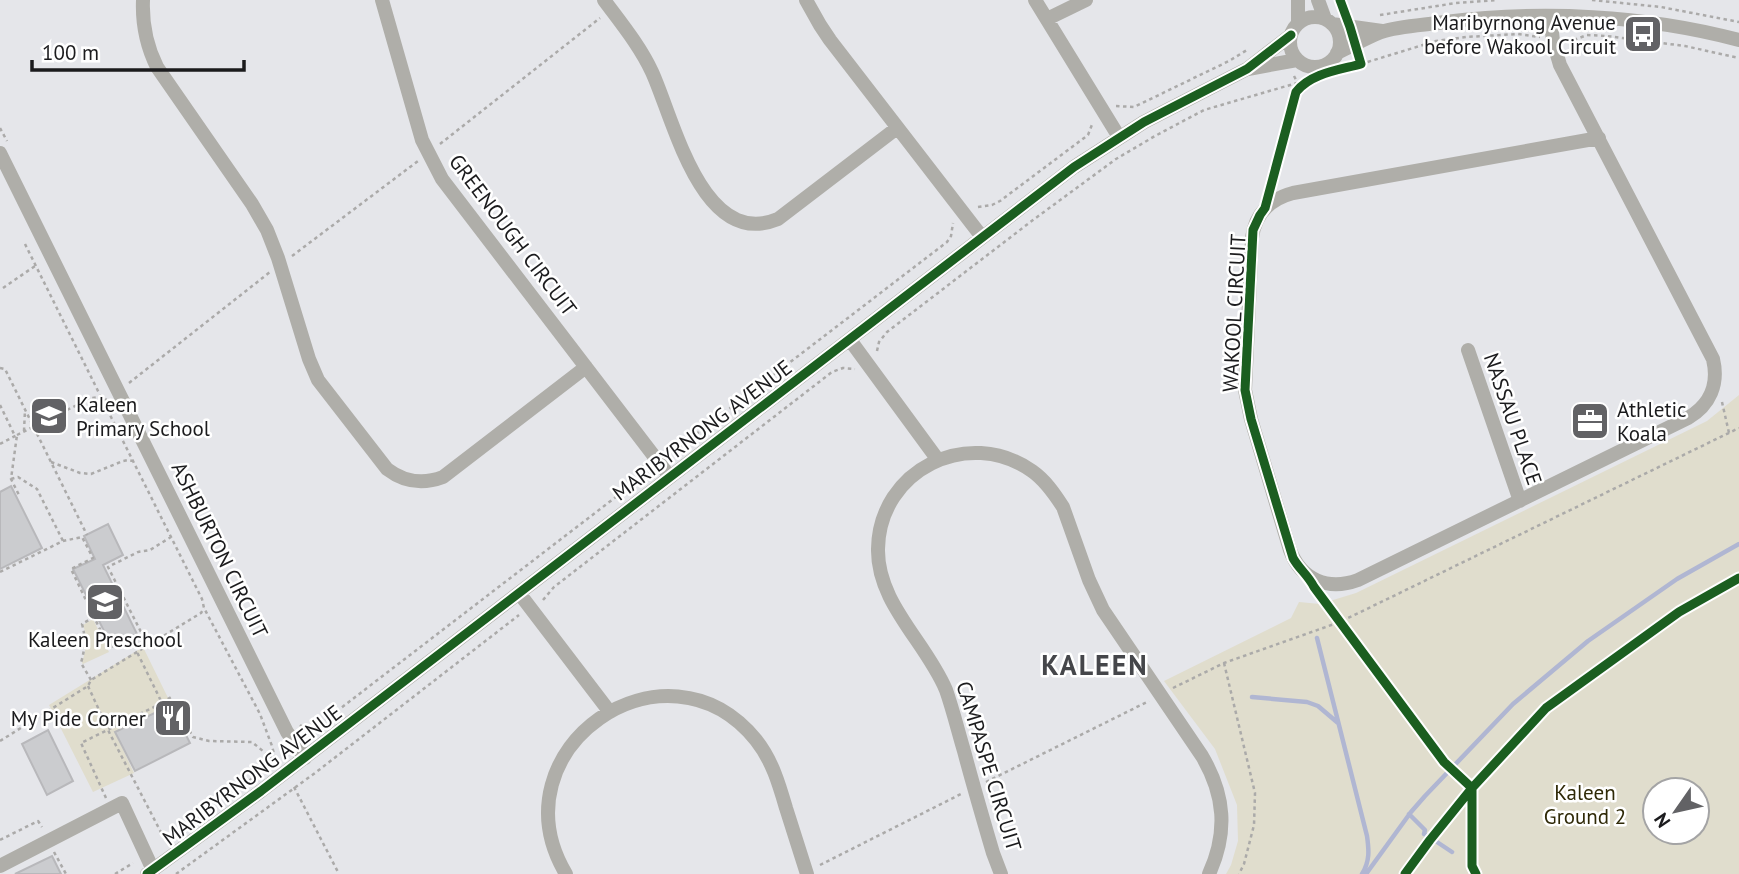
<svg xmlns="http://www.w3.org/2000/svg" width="1739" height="874" font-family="'PT Sans',sans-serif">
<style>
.green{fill:#e0ddcd;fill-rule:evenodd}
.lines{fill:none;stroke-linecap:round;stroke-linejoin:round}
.stream{stroke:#b0b6d2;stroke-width:4.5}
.building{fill:#cbcccf;stroke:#b8b8bb;stroke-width:2}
.path{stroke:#abaaa9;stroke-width:2.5;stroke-dasharray:3.5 3.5;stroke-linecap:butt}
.minor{stroke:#afaea9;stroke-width:14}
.cycleway-casing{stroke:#fff;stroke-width:13}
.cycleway{stroke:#1b5e20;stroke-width:9}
.labels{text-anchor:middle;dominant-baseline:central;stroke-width:5;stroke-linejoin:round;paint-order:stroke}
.poi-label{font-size:21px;fill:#1b1b1d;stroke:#fff;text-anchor:end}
.street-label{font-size:21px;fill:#1b1b1d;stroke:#fff}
.park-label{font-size:21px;fill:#2f2907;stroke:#fff}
.district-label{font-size:28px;font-weight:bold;letter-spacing:2px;fill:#45464a;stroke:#fff}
</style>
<rect width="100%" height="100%" fill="#e5e6ea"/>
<path class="green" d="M1739,395V874H1226L1231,865L1238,841L1237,805L1215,749L1164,681L1291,618L1299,602L1320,604L1356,593L1707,421ZM1655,790H1697V832H1655Z
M93,619L109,652L83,664L82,663C86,649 88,639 83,625Z
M143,647L171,704L115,732L134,773L93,792L49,705Z"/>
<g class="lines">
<path class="stream" d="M1317,638L1367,836C1369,850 1370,861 1362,874
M1252,697L1307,702L1318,706L1338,723
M1409,814L1425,830L1424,834L1426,835
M1434,840L1452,852
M1366,874L1411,812L1425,796L1513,704L1588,641L1677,579L1739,544"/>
</g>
<path class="building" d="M11,486L42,548L0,569V492Z
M108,524L123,555L103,565L137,634L112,647L73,569L95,559L84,536Z
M171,705L190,743L135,771L115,732Z
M48,730L73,781L47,795L22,744Z
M52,856L61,874H15Z"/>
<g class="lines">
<path class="path" d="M1592,0L1661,7L1739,22
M1380,15L1456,3L1498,0
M1567,41L1574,40L1587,35L1607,36L1685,46L1739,58
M1361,64L1436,41L1466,37L1518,34L1540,37
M1294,76L1300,87
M1116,106L1134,107L1229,61L1247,50
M0,128L7,141
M440,144L600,18
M978,207L992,205L1000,201L1088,135L1093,122
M25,244L103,401
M292,256L418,161
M3,288L35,266
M877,351L879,342L887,332L1033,220L1116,159L1155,136L1204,110L1297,83
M0,368L5,369L87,535
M129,383L270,272
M107,399L103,401L202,599L204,608L260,714L272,746L276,762
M1722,402L1729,433
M0,405L15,436
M24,431L25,410
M17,435L91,398L101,397
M0,444L17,435L11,479L19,495
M665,447H675L682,445L947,242L951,236L953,223
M51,462L80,473L91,474L123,461L128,460L133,461
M11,479L18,477L37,489L63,541
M0,572L63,541L82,537L93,558L71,569L107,644
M543,600L554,587L832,372L843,368L855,369
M145,645L141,632L108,567L138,552L150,550L171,537
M1224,663L1255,793L1254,825L1244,864L1239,874
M91,680L81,663C85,648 86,639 82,624L94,617
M88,686L110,734L166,842
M1173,688L1224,663L1340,622L1739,428
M162,703L171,697L193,737L209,741L252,742L275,761L246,783
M300,725C308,732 316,725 324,721L638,480L643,465
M0,741L88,686L91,680L201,613L204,608
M986,782L1149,701
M294,787L339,874
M106,798L81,743L162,703L137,652
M0,840L38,821L42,827
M54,852L66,874
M820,865L961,794
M115,874L133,863
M176,874L315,773L519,615"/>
<path class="minor" d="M143,0C142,24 146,45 157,67L252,204L267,230L278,258L309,359L318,380L387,469C404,482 422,485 443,477L586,367
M382,0L422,140L442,179L670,477
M604,0C621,23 640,46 652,72C674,120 702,250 778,219L897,128
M806,0L820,25L830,40L982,237
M1035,0L1119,137
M1298,0V23
M1318,0L1325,19
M1550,16L1553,41L1560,65L1713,359C1719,384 1710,405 1688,418L1358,580C1328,591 1301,580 1290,550L1251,419L1245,390L1252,238C1255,214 1270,199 1293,193L1599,138
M1290 42a25 25 0 1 1 50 0a25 25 0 1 1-50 0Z
M1047,19L1086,0
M1332,24L1382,31
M1337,53C1352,46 1366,38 1381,32C1399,26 1426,25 1445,22C1542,10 1644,15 1739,40
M1248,69L1297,60
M0,153L287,732L305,758
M850,340L938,460
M1468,350L1520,501
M519,593L609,711
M0,866L122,803L153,870
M147,874L261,791L1074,167L1144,122L1247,69L1291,35
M566,874C492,749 666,629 756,740C772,760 779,784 786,808C793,830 800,852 807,874
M1001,874L993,853C983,819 973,785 964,751C958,731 953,710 946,690C926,642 877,603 878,549C879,470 968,426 1032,471C1045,480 1054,493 1063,507L1089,580L1103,610L1202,756C1225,795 1228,832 1209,874"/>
<defs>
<path id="cycleway" d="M1340,0L1350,27L1361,64C1339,70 1311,73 1296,92L1265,208L1260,215L1253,230L1245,390L1251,419L1293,558C1299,569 1308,575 1314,587L1444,762L1472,788V866L1476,874
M147,874L261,791L1074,167L1144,122L1247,69L1291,35
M1405,874L1430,840L1472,788L1546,708L1679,612L1739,578"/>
</defs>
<use href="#cycleway" class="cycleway-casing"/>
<use href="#cycleway" class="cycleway"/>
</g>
<defs>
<symbol id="bus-square" viewBox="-11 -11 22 22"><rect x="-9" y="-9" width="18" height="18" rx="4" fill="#626265" stroke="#fff"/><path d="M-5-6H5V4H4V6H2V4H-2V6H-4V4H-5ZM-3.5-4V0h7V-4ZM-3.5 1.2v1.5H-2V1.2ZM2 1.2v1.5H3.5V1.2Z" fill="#fff"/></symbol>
<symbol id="school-square" viewBox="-11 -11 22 22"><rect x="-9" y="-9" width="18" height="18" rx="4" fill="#626265" stroke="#fff"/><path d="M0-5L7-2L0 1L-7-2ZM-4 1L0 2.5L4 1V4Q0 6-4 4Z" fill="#fff"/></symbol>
<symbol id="office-square" viewBox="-11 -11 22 22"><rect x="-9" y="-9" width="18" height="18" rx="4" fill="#626265" stroke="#fff"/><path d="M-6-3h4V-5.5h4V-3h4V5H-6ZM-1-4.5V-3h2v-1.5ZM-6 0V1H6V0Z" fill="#fff"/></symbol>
<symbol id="restaurant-square" viewBox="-11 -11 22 22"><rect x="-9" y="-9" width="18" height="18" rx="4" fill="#626265" stroke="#fff"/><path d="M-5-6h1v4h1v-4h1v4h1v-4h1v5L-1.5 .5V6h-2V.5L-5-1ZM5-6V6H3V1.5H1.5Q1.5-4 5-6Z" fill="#fff"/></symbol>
</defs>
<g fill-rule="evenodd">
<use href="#bus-square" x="1621" y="12" width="44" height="44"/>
<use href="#school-square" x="27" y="394" width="44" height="44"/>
<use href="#office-square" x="1568" y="399" width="44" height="44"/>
<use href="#school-square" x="83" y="580" width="44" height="44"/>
<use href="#restaurant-square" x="151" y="696" width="44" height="44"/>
</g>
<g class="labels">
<g class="poi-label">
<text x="1616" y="22">Maribyrnong Avenue<tspan x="1616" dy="24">before Wakool Circuit</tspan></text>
<text x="76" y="404" text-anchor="start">Kaleen<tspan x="76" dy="24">Primary School</tspan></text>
<text x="1617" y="409" text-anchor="start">Athletic<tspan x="1617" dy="24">Koala</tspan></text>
<text x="105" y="639" text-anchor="middle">Kaleen Preschool</text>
<text x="146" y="718">My Pide Corner</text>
</g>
<g class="street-label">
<text transform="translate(513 235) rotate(53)">GREENOUGH CIRCUIT</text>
<text transform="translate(1234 313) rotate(-87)">WAKOOL CIRCUIT</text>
<text transform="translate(1513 419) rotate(71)">NASSAU PLACE</text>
<text transform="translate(702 430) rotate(-37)">MARIBYRNONG AVENUE</text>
<text transform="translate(220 550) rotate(64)">ASHBURTON CIRCUIT</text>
<text transform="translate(989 766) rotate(73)">CAMPASPE CIRCUIT</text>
<text transform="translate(252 775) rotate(-37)">MARIBYRNONG AVENUE</text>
</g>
<g class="park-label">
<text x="1585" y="792">Kaleen<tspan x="1585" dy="24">Ground 2</tspan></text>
</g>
<g class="district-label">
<text x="1095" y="664">KALEEN</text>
</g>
</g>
<g transform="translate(1676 811) rotate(236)"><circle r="33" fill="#ffffff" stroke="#a4a4a5" stroke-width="2"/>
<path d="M0-5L12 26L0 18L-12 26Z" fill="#626265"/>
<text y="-10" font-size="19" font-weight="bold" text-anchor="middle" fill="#1b1b1d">N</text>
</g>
<path d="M32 60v10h212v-10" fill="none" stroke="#1b1b1d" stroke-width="3.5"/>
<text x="42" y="60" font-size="21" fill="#1b1b1d" stroke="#ffffff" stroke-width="5" paint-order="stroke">100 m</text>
</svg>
